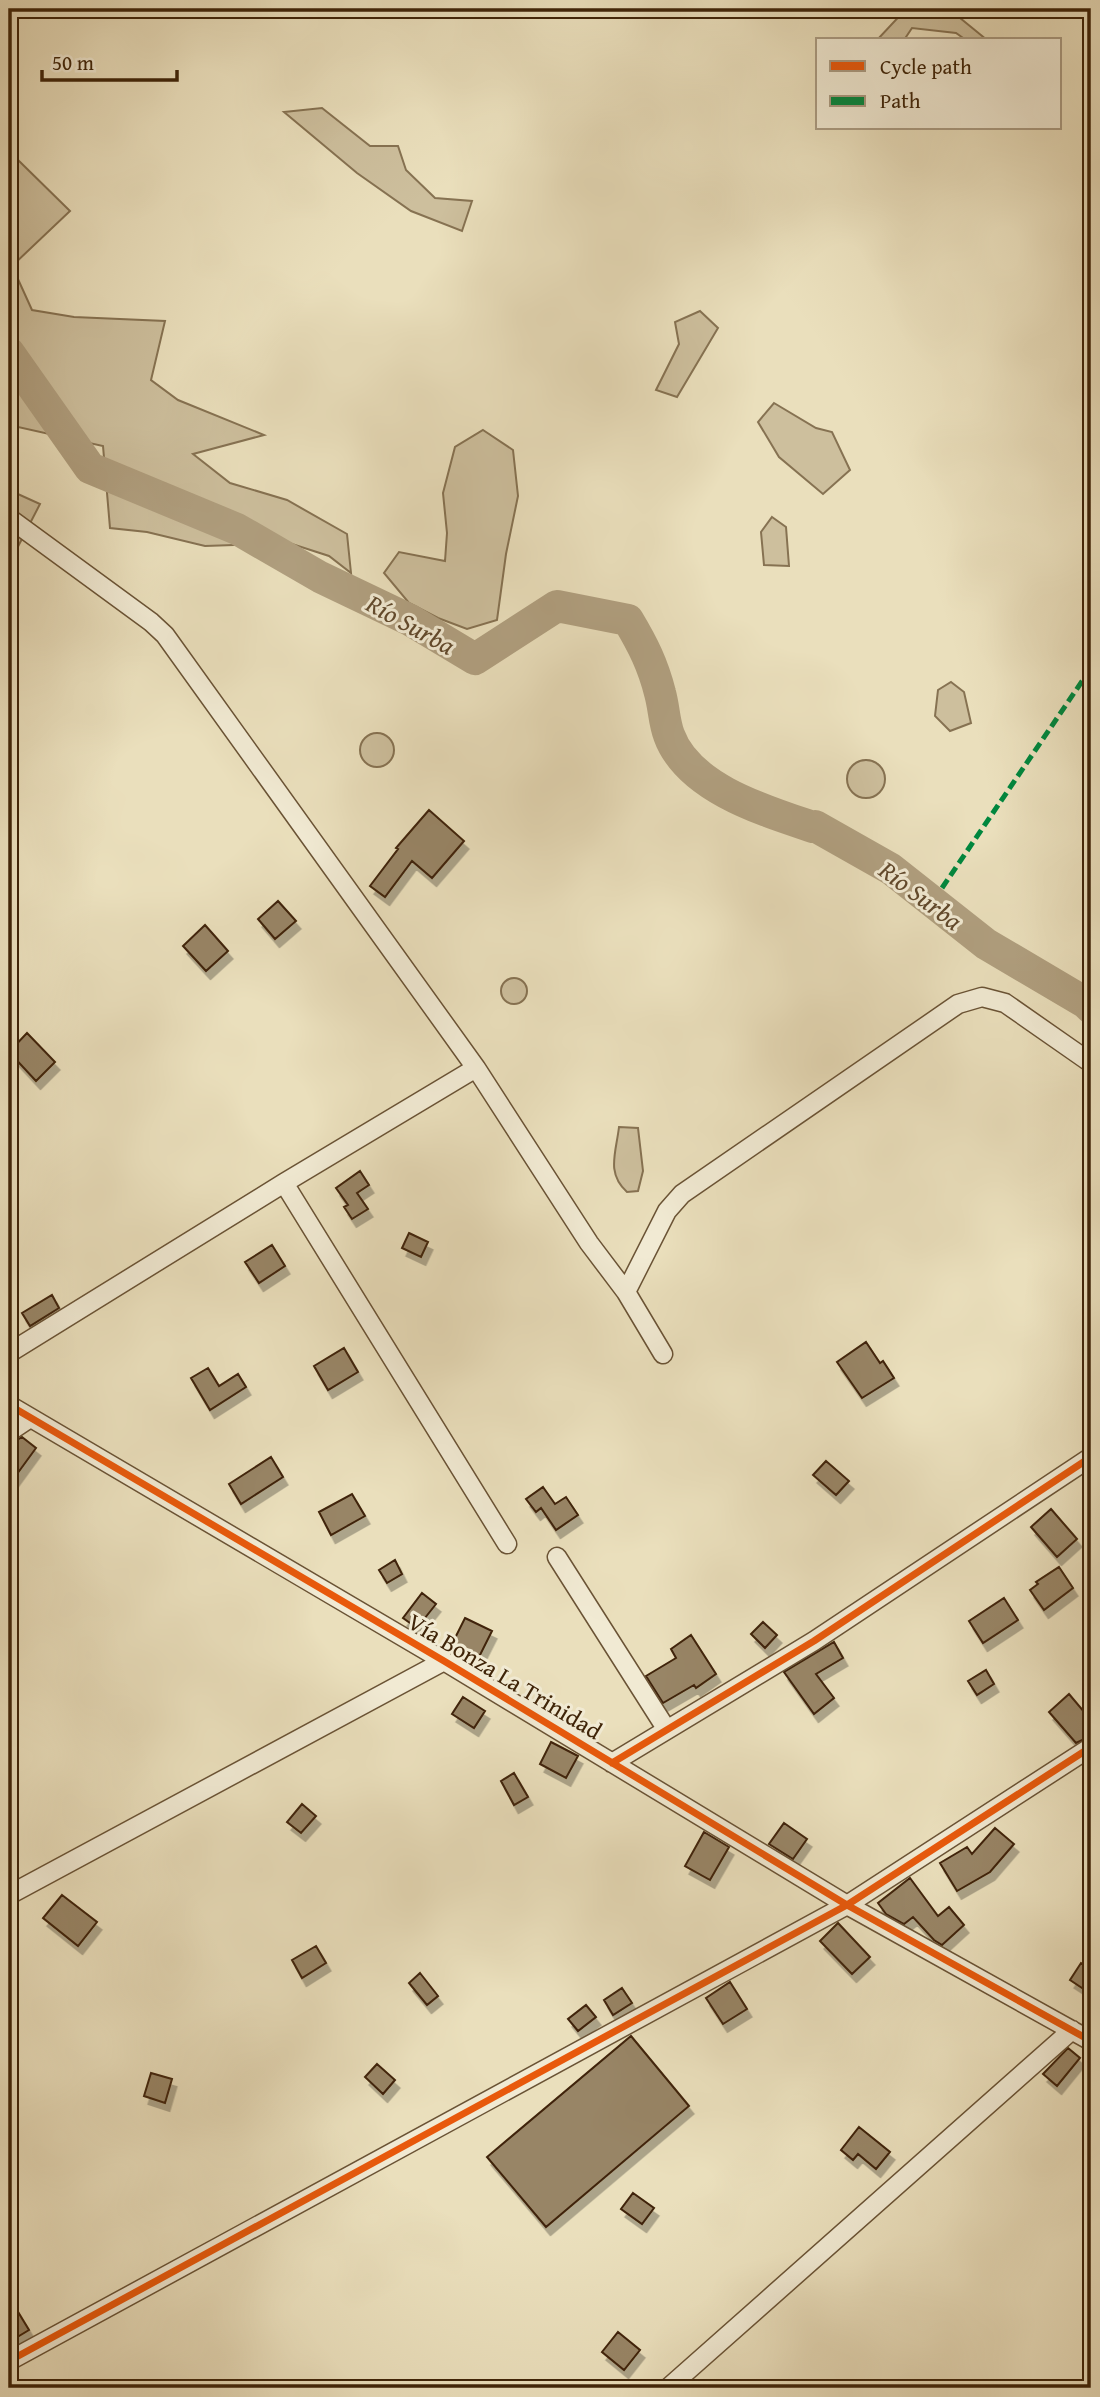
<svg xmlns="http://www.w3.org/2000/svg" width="1100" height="2397" font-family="'Gentium Book Plus',serif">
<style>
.green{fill:#cdbf9d;stroke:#867252;stroke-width:2}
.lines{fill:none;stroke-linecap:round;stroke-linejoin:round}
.river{stroke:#b09f7f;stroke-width:32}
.building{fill:#988566;stroke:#3f2408;stroke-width:2;filter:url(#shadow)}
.minor-casing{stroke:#6a5335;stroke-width:21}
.minor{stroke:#f1ead3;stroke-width:18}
.quiet{stroke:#00873e;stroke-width:5;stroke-dasharray:10 5;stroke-linecap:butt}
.cycleway-casing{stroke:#f1ead3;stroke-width:11}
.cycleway{stroke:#e8590c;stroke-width:7}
.labels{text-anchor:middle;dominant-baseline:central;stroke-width:6;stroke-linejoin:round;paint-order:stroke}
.street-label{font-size:24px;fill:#3f2408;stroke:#f1ead3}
.water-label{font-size:26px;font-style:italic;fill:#61492c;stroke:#f1ead3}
</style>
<defs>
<filter id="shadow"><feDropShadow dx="4.5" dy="8" stdDeviation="0" flood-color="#0004"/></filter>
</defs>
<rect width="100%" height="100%" fill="#eadfbc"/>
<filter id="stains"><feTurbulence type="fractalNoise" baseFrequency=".00286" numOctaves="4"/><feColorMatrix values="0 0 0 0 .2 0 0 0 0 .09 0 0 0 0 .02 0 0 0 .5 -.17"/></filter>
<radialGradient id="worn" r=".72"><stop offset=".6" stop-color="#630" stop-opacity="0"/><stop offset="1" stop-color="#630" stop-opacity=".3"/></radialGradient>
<path class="green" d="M906,9H949L987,40H966L956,33L912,28L904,40H877Z
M322,108L370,146H398L406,170L435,198L472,201L462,231L411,211L357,173L284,112Z
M16,158L70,211L12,266L32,310L74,317L165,321L151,380L178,400L264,435L193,454L230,483L287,500L347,534L351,573L329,556L289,543L205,546L147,532L110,528L103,446L9,425V164Z
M700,311L718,328L677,397L656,390L679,344L675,322Z
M774,403L816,428L832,432L850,470L823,494L779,457L758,422Z
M483,430L513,450L518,496L506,554L497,620L467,629L438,618L409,603L384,573L399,552L445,561L447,533L443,493L455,447Z
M9,490L40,504L9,564Z
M772,517L786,527L789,566L764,565L761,532Z
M951,682L964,692L971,723L950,731L935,716L938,690Z
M360 750a17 17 0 1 1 34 0a17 17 0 1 1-34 0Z
M847 779a19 19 0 1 1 38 0a19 19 0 1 1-38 0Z
M501 991a13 13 0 1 1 26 0a13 13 0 1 1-26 0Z
M619,1127L638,1128L643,1171L638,1191L627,1192C606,1173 616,1153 619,1127Z"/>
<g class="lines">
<path class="river" d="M9,353L90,468L237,529L320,577L410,620L475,659L557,606L628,620C643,645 653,665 660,693C664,707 664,722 669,735C688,788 765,811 813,827L815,826L891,869L986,944L1086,1003L1091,1008"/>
</g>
<path class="building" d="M429,810L464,841L432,878L412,861L385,897L370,886L398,849L396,848Z
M278,901L296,921L275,939L258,919Z
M205,925L228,951L206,971L183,946Z
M27,1033L55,1062L36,1081L9,1052Z
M360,1171L369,1185L357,1193L368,1209L352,1219L344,1207L348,1205L336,1188Z
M409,1233L428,1242L421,1257L402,1248Z
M272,1245L285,1266L259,1283L245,1262Z
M52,1295L59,1308L30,1326L22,1313Z
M866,1342L880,1363L883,1361L894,1378L862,1398L837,1362Z
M344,1348L358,1372L328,1390L314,1366Z
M208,1368L219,1386L238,1374L246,1387L210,1410L191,1378Z
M22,1437L36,1448L9,1485V1445Z
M271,1457L283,1477L241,1504L229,1484Z
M826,1461L849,1481L836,1495L813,1475Z
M543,1487L555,1504L566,1497L578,1515L556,1530L541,1508L536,1512L526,1499Z
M352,1494L365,1516L331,1535L319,1512Z
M1051,1509L1077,1539L1057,1557L1031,1527Z
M395,1560L402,1574L387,1583L379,1570Z
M1059,1567L1073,1588L1044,1610L1030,1590L1038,1584L1036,1582Z
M422,1593L436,1604L417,1628L403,1618Z
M1004,1598L1018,1620L983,1643L969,1621Z
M465,1618L492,1631L477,1661L450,1648Z
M763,1622L777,1635L765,1648L751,1634Z
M691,1635L716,1674L696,1688L694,1685L663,1703L646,1676L676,1658L671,1649Z
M834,1642L843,1658L816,1674L834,1698L814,1714L784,1672Z
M986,1670L994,1684L977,1695L968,1681Z
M1069,1694L1091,1720V1736L1076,1743L1049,1712Z
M463,1697L485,1711L474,1728L452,1714Z
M551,1742L578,1756L566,1778L540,1764Z
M514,1773L528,1797L514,1805L501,1781Z
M302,1804L316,1816L301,1833L287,1822Z
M784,1823L807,1839L793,1859L769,1844Z
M995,1828L1014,1844L990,1872L957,1891L940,1863L967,1847L972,1854Z
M704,1832L729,1847L710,1880L685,1866Z
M910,1878L938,1916L949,1907L964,1925L942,1945L934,1940L913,1917L904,1924L886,1914L878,1903Z
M62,1895L97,1922L78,1946L43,1918Z
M838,1923L870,1957L852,1974L820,1941Z
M316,1946L326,1963L302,1978L292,1960Z
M1081,1963L1091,1969V1994L1070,1980Z
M420,1973L438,1996L427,2005L409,1983Z
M730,1982L747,2009L723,2024L706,1998Z
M622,1988L632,2003L613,2015L604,2000Z
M586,2005L596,2017L578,2031L568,2019Z
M631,2036L689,2106L546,2227L487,2157Z
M1068,2048L1080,2058L1057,2086L1043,2074Z
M377,2064L395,2080L383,2094L365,2077Z
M151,2073L172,2079L165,2103L144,2096Z
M859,2127L890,2152L876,2169L858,2154L853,2160L841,2150Z
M633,2193L654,2208L642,2224L621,2209Z
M9,2297L29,2330L9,2342Z
M618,2332L640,2350L624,2370L602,2352Z"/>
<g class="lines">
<defs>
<path id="minor" d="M9,518L151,622L165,635L476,1068L589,1243L626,1292L663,1354
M284,1183L507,1544
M626,1292L667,1211L682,1194L958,1004L982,997L1005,1003L1091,1063
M9,1353L284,1183L476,1068
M9,1405L444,1661L847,1905L1091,2041
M9,1432L30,1418
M557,1557L667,1730
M612,1763L814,1641L1091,1457
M9,1895L444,1661
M9,2361L847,1905L1091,1747
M668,2388L1072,2030"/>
</defs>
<use href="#minor" class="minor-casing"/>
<use href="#minor" class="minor"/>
<path class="quiet" d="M942,888L1091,668"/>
<defs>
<path id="cycleway" d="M9,1405L444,1661L847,1905L1091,2041
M612,1763L814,1641L1091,1457
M9,2361L847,1905L1091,1747"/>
</defs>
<use href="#cycleway" class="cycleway-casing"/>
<use href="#cycleway" class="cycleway"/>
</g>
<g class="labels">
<g class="street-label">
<text transform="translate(505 1676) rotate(31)">Vía Bonza La Trinidad</text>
</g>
<g class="water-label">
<text transform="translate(411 624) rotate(29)">Río Surba</text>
<text transform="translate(921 895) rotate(37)">Río Surba</text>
</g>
</g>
<rect width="1100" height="2397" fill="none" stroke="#eadfbc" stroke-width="35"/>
<rect x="10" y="10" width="1079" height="2376" fill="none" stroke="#3f2408" stroke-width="3.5"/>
<rect x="18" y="18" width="1065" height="2362" fill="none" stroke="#3f2408" stroke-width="2"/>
<rect x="816" y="38" width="245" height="91" fill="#f1ead3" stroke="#aa9b82" stroke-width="2"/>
<rect x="830" y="61" width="35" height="10" fill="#e8590c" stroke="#aa9b82" stroke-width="2"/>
<text x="880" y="74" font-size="21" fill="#3f2408">Cycle path</text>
<rect x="830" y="96" width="35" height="10" fill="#00873e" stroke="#aa9b82" stroke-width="2"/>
<text x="880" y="108" font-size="21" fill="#3f2408">Path</text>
<path d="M42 70v10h135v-10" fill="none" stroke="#3f2408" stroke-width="3.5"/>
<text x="52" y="70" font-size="21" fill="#3f2408" stroke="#f1ead3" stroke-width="5" paint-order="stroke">50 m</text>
<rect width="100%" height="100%" filter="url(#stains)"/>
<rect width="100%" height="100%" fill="url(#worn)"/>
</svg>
